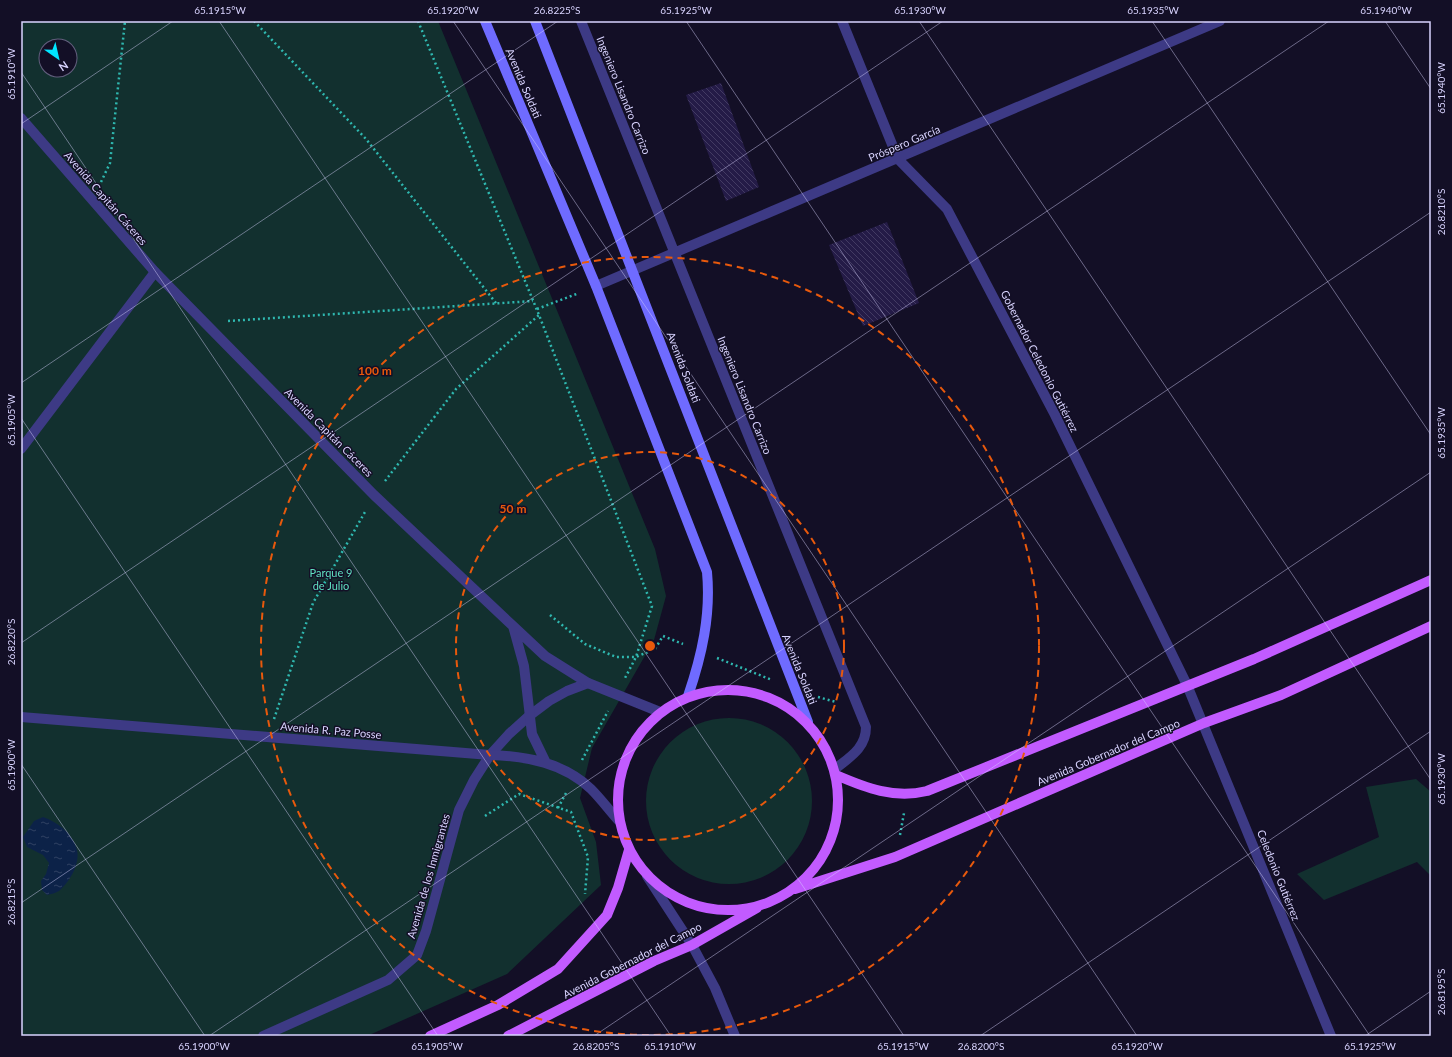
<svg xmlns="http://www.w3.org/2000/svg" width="1452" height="1057" font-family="Lato,sans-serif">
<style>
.green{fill:#12302f;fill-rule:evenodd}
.water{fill:url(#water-ripples)}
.building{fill:url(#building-back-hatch)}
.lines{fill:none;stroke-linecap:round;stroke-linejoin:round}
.path{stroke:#2fb8b0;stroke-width:2.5;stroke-dasharray:2 3;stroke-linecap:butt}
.service{stroke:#3d3a85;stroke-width:10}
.minor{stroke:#3d3a85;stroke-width:10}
.tertiary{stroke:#3d3a85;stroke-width:10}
.secondary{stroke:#6f6bff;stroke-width:10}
.primary{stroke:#c25bff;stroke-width:10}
.ticks{fill:none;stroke:#d9d4ff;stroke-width:1;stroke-opacity:0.45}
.ring{fill:none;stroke:#e8590c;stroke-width:2;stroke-dasharray:7 5}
.labels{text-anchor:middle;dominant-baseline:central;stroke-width:3;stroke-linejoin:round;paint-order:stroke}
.street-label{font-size:11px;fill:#d9d4ff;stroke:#130f26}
.park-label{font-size:11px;fill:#5fe0c0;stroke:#130f26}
.centre{fill:#e8590c;stroke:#130f26;stroke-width:2}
.ring-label{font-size:12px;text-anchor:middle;font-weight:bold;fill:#e8590c;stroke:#130f26;stroke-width:3;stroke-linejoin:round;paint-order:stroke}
.neatline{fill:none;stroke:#d9d4ff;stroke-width:1.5}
.ticks-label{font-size:10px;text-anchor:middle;fill:#d9d4ff}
</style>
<defs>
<pattern id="water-ripples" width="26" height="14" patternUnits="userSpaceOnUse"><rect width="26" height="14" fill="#0c2248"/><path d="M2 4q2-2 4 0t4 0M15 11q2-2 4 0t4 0" fill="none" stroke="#2f4163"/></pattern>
<pattern id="building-back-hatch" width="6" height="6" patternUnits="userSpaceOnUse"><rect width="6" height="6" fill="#241b47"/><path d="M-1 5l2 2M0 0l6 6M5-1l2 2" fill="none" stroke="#433b63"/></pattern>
</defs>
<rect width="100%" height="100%" fill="#130f26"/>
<path class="green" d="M21,21H438L655,549L666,596L654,640L592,748L580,798L596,842L601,885L507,974L367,1036H21ZM46,46H70V70H46Z
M646 801a83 83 0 1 1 166 0a83 83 0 1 1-166 0Z
M1416,779L1431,792V876L1417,862L1324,900L1297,874L1379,837L1366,787Z"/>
<path class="water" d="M43,817C57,822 71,832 76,847C82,861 70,882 59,891C56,893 51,894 47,895L42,890L41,881L46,874L49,863L43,855L27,847L23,837L34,821Z"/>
<path class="building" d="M721,83L759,187L726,201L686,95Z
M887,222L919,303L863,326L829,245Z"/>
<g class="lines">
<path class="path" d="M254,21L366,139L496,303
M418,21L539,315L652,606L636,657L625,678
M101,182L110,163L125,21
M537,309L579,293
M228,321L533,301
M385,481L456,389L539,315
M550,615L585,644L616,657H636L655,649L663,636L683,644
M717,658L772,680
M818,697L836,702
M274,719L313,603L365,512
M582,760L608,711
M558,808L566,793
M485,816L519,794L571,812L588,857L585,894
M900,835L904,813"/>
<path class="service" d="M21,449L155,272"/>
<path class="minor" d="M581,21L866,727C866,748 850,757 835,769
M842,21L898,159L947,209L1055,415L1187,685L1331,1036
M596,286L1220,21
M647,876L692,945L715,988L735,1036
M263,1036L388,980L417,955L426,931L459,810L474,780L490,755L509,734L529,716L549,701L567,691L588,683"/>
<path class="tertiary" d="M21,118L155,272L374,495L513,626L545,656L588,683L660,712
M513,626L524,666L532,734L546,763
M21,717L490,755C527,756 564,763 591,789C601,799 609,810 618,820"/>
<path class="secondary" d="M485,21L596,286L707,572C711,615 702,655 688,696
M535,21L808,722"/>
<path class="primary" d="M618 800a110 110 0 1 1 220 0a110 110 0 1 1-220 0Z
M836,775C866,788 894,799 927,791L1254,659L1431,580
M795,889L895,857L1204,723L1281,695L1431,626
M430,1036L498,1005L558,969L607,915L618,888L629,850
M508,1036L654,961L692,945L757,908"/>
</g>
<path class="ticks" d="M219,21L904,1036M453,21L1137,1036M686,21L1370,1036M919,21L1431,780M1152,21L1431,435M1385,21L1431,89M21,72L671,1036M21,124L173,21M21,383L558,21M21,418L438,1036M21,643L943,21M21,764L205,1036M21,903L1329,21M209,1036L1431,212M594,1036L1431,472M980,1036L1431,731M1365,1036L1431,991"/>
<g class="ring">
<circle cx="650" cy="646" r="194"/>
<circle cx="650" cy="646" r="389"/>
</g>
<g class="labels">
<g class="street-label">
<text transform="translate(524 83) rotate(67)">Avenida Soldati</text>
<text transform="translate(624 95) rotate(68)">Ingeniero Lisandro Carrizo</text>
<text transform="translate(904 143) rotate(-23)">Próspero García</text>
<text transform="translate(106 198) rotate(49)">Avenida Capitán Cáceres</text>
<text transform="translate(1040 361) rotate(63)">Gobernador Celedonio Gutiérrez</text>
<text transform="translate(684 367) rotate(69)">Avenida Soldati</text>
<text transform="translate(745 395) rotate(68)">Ingeniero Lisandro Carrizo</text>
<text transform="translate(329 432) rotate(45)">Avenida Capitán Cáceres</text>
<text transform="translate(800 669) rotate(68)">Avenida Soldati</text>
<text transform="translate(331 730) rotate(5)">Avenida R. Paz Posse</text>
<text transform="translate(1108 752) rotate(-23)">Avenida Gobernador del Campo</text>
<text transform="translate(1279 875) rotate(68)">Celedonio Gutiérrez</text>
<text transform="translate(428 876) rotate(-74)">Avenida de los Inmigrantes</text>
<text transform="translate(632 960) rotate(-27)">Avenida Gobernador del Campo</text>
</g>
<g class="park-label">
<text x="331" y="572">Parque 9<tspan x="331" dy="13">de Julio</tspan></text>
</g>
</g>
<circle cx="650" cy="646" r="6" class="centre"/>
<g class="ring-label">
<text x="375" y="375">100 m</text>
<text x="513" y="513">50 m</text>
</g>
<rect width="1452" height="1057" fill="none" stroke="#130f26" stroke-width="44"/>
<g transform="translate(58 58) rotate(146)"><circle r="19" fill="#130f26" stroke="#625e7d"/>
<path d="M0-3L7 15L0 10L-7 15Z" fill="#00e5ff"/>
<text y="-6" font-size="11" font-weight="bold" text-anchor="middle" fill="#d9d4ff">N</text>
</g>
<rect x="22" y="22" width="1408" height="1013" class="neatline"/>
<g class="ticks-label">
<text x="220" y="14">65.1915°W</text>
<text x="453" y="14">65.1920°W</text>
<text x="557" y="14">26.8225°S</text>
<text x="686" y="14">65.1925°W</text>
<text x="920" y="14">65.1930°W</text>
<text x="1153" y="14">65.1935°W</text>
<text x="1386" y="14">65.1940°W</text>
<text transform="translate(11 74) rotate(-90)" y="4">65.1910°W</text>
<text transform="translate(1441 88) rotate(-90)" y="4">65.1940°W</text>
<text transform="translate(1441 212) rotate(-90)" y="4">26.8210°S</text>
<text transform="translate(11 420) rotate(-90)" y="4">65.1905°W</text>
<text transform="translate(1441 433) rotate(-90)" y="4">65.1935°W</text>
<text transform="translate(11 642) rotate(-90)" y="4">26.8220°S</text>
<text transform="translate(11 765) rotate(-90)" y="4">65.1900°W</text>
<text transform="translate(1441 779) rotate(-90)" y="4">65.1930°W</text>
<text transform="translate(11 902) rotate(-90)" y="4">26.8215°S</text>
<text transform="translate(1441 992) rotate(-90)" y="4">26.8195°S</text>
<text x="204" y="1050">65.1900°W</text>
<text x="437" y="1050">65.1905°W</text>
<text x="596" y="1050">26.8205°S</text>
<text x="670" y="1050">65.1910°W</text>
<text x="903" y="1050">65.1915°W</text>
<text x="981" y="1050">26.8200°S</text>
<text x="1137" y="1050">65.1920°W</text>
<text x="1370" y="1050">65.1925°W</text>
</g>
</svg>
